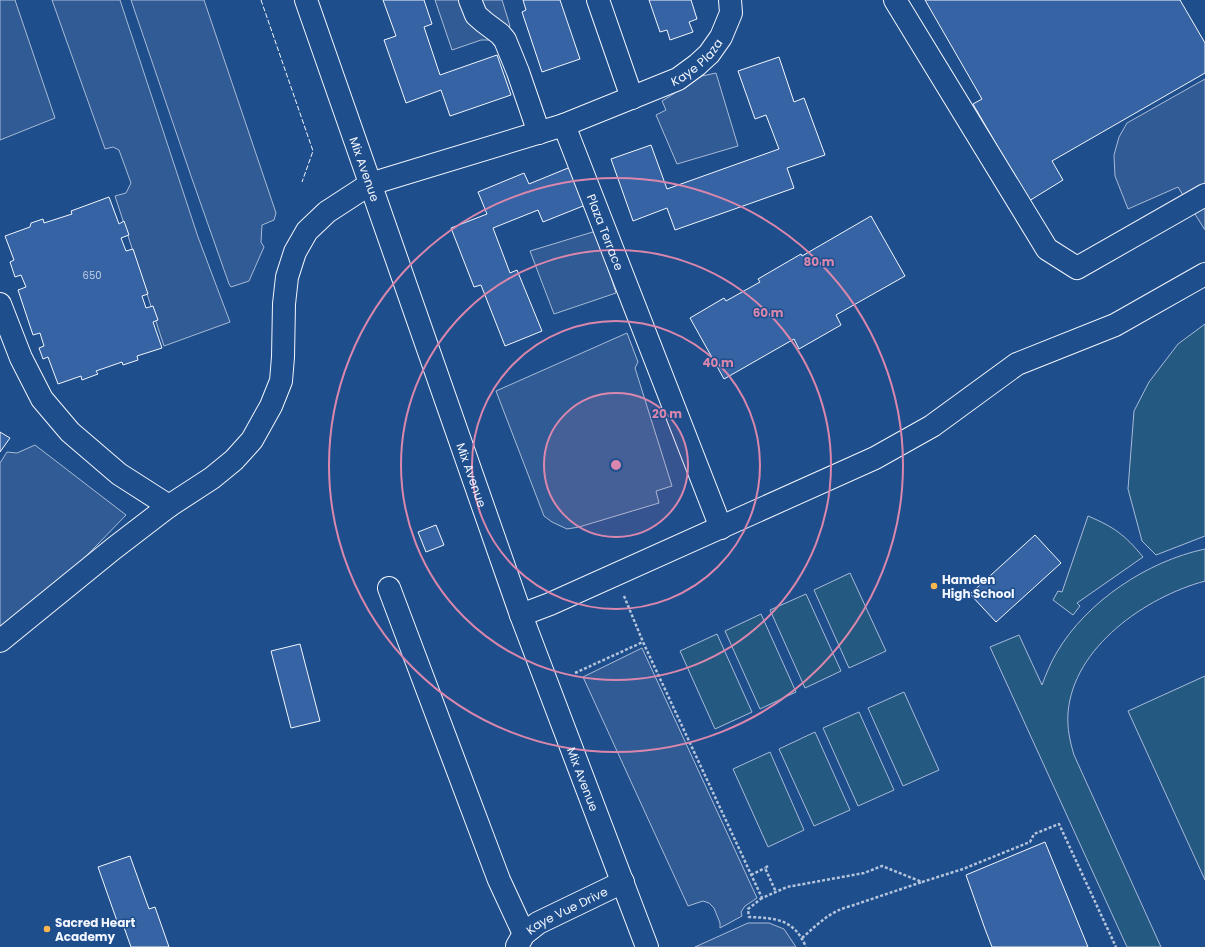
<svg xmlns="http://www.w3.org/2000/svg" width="1205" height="947" font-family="Poppins,sans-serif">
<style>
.green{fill:#245a82;stroke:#a8bbd7}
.parking{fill:#305b95;stroke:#a8bbd7}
.building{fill:#3563a3;stroke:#f2f6ff}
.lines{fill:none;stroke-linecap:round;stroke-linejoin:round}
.minor-casing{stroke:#f2f6ff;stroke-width:24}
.path{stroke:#b3c4dc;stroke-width:2.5;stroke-dasharray:3 2;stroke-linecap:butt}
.minor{stroke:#1f4e8c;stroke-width:22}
.fence{stroke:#f2f6ff;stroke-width:1;stroke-dasharray:5 2;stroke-linecap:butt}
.ring{fill:none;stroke:#da87ad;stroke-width:2}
.poi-dot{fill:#ffb74d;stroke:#1f4e8c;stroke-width:1.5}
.labels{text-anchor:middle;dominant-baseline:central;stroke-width:3;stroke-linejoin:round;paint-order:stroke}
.number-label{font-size:10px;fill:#c3d1e8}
.street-label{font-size:12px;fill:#f2f6ff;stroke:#1f4e8c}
.poi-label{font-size:12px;font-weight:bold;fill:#f2f6ff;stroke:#1f4e8c;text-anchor:start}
.centre{fill:#da87ad;stroke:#1f4e8c;stroke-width:2}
.ring-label{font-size:12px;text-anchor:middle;font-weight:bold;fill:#da87ad;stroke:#1f4e8c;stroke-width:3;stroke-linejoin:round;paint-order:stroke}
</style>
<rect width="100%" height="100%" fill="#1f4e8c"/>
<path class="green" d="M1205,324V536L1156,555L1142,541L1128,489L1134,411L1149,382L1178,344Z
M1088,516C1114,527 1125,535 1143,557L1077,603L1080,606L1073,615L1053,600L1058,591L1062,592Z
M1205,549V581C1146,597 1073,647 1068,713C1067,728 1070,742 1074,755L1161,947H1127L990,647L1019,635L1042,685C1046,674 1051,662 1057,652C1087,601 1148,561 1205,549Z
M850,573L886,651L849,668L814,590Z
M806,594L841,671L805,688L770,610Z
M761,614L796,692L760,709L725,631Z
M717,634L752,712L715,729L680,651Z
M1205,676V880L1128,711Z
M904,692L939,770L903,786L868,708Z
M859,712L894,790L858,806L823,728Z
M815,732L850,810L814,826L779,749Z
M770,752L804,830L768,847L733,769Z"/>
<path class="parking" d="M0,0H15L55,118L0,140Z
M52,0H120L198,237L230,322L164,346L115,196L126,193L131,183L119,150L113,147L105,149Z
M131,0H204L276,213L274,220L262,225L261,242L264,247L249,281L231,287L229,284L191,176Z
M435,0H502L510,26L494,42L489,40H481L452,50Z
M716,73L738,146L677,164L656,115L666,110L662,101L702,76Z
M1205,79V230L1178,187L1128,209L1115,176L1114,155L1119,137L1127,123Z
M596,231L616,293L554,314L530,251Z
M627,333L638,362L635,368L672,486L656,491L659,503L579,527L567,529L552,522L544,516L496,391Z
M35,445L126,515L66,577L0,630V463L7,452L17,453Z
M642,648L757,898L745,906L741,912L742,916L720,928V923L714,908L709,903L703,901L688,906L583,677Z
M748,923H769L784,929L796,947H695Z"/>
<path class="building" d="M383,0H424L432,24L424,27L440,75L497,55L511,95L450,116L441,90L406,103L384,40L396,36Z
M523,0H560L580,59L542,72L522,12L526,10Z
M649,0H691L697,19L689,22L693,32L670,40L667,30L660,32Z
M925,0H1180L1205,43V73L1052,161L1063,180L1029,201L973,104L982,99Z
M779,57L794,102L804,98L825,155L787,168L794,188L675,230L667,208L633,221L611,159L651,145L667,189L779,149L766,115L755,119L738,71Z
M573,166L588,204L543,222L538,210L493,228L510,273L517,270L542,331L505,346L481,285L474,287L451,228L487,214L478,192L524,173L529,184Z
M109,197L119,224L124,221L129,235L121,238L126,251L133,249L148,294L142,296L146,308L153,306L158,320L153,322L162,348L137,356L138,360L123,365L122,362L96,371L98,374L82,380L81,376L58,384L48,357L43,359L39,348L44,346L40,333L33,335L18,290L26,287L21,275L15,277L10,262L14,260L5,236L30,227L31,223L43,219L44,223L72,214L71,211Z
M871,216L905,276L836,315L841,325L799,349L794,339L724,379L690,318L724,298L726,301L760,282L758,279L801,254L802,256Z
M0,432L10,438L0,452Z
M436,525L444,545L426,552L418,532Z
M1035,535L1061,563L996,622L970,594Z
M300,644L320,721L291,728L271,651Z
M1045,842L1088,947H992L985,929L966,875Z
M130,856L149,909L155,907L169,947H131L121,919L117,921L98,867Z"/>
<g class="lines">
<defs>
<g id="minor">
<path id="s1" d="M306,0L521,615L647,947"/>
<path d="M470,0L476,15L484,22L500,34L505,40L518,72L539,133"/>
<path d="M598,0L632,98"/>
<path d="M895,0L1047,249L1077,268L1205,195"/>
<path id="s2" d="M564,125L678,79L697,65L709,54L721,37L731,13L730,0"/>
<path d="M0,304L21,358L42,399L70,432L119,474L169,506"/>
<path d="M389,588L499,880L524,934"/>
<path d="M521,615L550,604L875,458L932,426L1017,364L1115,325L1205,274"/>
<path id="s3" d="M0,641L113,549L169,506L212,478L234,460L252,440L271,406L281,381L283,357L284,304L287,277L295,252L307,231L327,212L370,184L564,125L721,528"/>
<path id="s4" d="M517,946L524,934L538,923L623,882"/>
</g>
</defs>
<use href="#minor" class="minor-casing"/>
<path class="path" d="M624,596L643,642
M575,673L643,642L762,898L787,887L864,873L882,866L922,882L963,869L1030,842L1034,834L1059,824L1116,947
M768,866L765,868L776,892
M751,875L765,868
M762,898L748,909L749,917C776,918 794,919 806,947
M802,938C818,924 830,911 851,906L922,882"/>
<use href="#minor" class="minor"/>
<path class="fence" d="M261,0L313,151L302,182"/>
</g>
<circle cx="616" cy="465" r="72" fill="#da87ad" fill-opacity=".12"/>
<g class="ring">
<circle cx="616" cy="465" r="72"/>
<circle cx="616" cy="465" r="144"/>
<circle cx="616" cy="465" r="215"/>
<circle cx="616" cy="465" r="287"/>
</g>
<g class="poi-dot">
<circle cx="934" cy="586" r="4"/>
<circle cx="47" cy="929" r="4"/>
</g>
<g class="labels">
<g class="number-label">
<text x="92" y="275">650</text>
</g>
<g class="street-label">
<text stroke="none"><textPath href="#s2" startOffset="148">Kaye Plaza</textPath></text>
<text stroke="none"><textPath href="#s1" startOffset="179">Mix Avenue</textPath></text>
<text stroke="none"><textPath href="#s3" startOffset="940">Plaza Terrace</textPath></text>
<text stroke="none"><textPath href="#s1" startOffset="503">Mix Avenue</textPath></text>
<text stroke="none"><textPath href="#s1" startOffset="827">Mix Avenue</textPath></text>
<text stroke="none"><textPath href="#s4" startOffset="63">Kaye Vue Drive</textPath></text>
</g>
<g class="poi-label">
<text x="942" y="579">Hamden<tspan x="942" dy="14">High School</tspan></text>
<text x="55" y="922">Sacred Heart<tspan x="55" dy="14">Academy</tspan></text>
</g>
</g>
<circle cx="616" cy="465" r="6" class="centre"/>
<g class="ring-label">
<text x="819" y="266">80 m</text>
<text x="768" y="317">60 m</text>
<text x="718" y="367">40 m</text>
<text x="667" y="418">20 m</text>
</g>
</svg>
